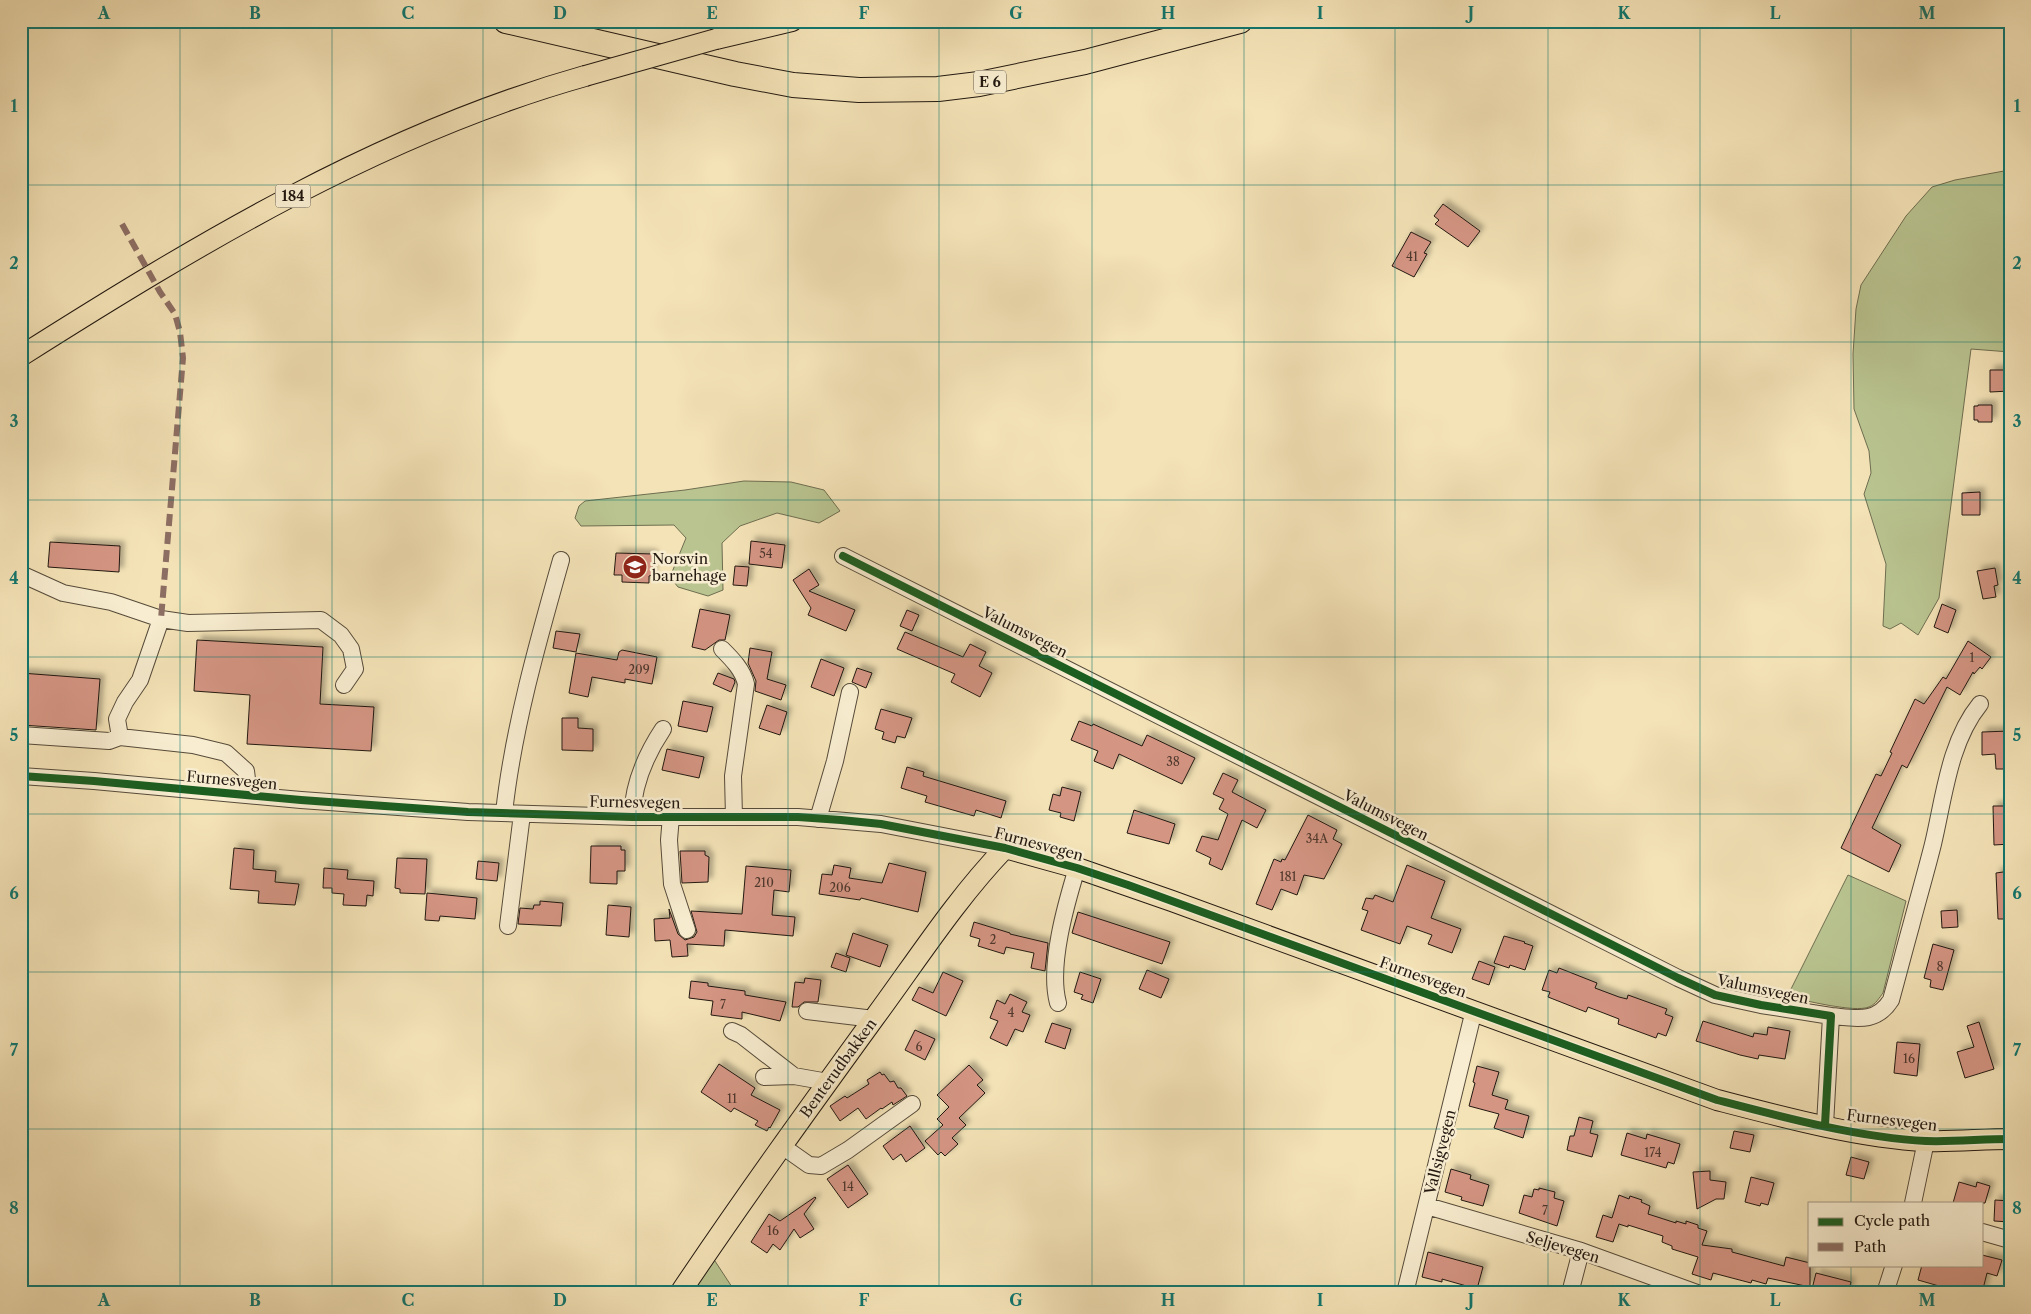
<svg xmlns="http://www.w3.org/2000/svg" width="2031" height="1314" font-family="'Libre Caslon Text',serif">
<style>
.green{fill:#b9c490;stroke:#6e6e50}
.building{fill:#d49583;stroke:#221810;filter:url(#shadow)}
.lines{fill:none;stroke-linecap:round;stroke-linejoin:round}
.minor-casing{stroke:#564b3a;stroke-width:18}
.major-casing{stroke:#221810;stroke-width:22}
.highway-casing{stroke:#221810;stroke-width:26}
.minor{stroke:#f8edd0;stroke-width:16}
.major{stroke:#f4e3b7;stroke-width:20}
.highway{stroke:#f4e3b7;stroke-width:24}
.major-bridge-casing{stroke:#221810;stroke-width:22;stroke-linecap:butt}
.major-bridge{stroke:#f4e3b7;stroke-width:20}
.quiet{stroke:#8d6e63;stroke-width:6;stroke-dasharray:12 6;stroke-linecap:butt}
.cycleway-casing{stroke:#f8edd0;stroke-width:11}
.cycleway{stroke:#1b5e20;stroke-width:8}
.grid{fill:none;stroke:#0f766e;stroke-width:1;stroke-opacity:0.55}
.labels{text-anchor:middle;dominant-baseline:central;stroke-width:5;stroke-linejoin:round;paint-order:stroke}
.number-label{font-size:12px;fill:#4e372d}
.shield{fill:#f8edd0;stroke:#62584a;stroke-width:1}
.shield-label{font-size:14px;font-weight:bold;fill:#221810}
.poi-label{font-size:15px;fill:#221810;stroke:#f8edd0;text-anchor:start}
.street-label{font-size:15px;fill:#221810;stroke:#f8edd0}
.neatline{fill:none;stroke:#0f766e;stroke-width:2}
.grid-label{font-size:16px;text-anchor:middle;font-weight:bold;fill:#0f766e}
</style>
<defs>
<filter id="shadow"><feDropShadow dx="4.5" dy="-4.5" stdDeviation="2.5" flood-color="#0004"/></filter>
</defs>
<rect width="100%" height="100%" fill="#f4e3b7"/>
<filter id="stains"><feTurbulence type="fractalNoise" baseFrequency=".004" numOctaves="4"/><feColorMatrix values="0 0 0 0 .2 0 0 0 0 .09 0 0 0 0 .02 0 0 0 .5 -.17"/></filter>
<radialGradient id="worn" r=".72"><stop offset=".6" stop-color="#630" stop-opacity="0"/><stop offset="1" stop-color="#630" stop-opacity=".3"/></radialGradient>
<path class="green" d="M2004,171H2010V352L1971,349L1939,598L1918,635L1901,623L1890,629L1883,626L1886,564L1864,494L1871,473L1869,451L1854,409L1853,354L1856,309L1861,285L1906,216L1932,187L1955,180Z
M744,481L791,482L824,490L840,511L819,523L777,513L740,526L722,543L723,590L708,596L678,587L670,577L686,538L674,525L581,526L575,518L579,506L585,501L685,490Z
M1848,875L1906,901L1883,993C1879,998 1876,1004 1869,1007C1854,1013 1805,1000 1787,997Z
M713,1258L732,1287L719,1293H690Z"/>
<path class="building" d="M1443,204L1480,231L1468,247L1435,224L1439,220L1434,216Z
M1411,232L1431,242L1424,253L1427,254L1414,277L1392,266Z
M1990,370H2010V391L1990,392Z
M1978,405H1992V422H1978V420H1974V406H1978Z
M1980,492V515H1962V493Z
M751,541L785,545L782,568L749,564Z
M50,542L120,546L119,572L48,567Z
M616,553L653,554L652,575L649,576V583L622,582V575H614Z
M735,566L749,567L747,586L733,585Z
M1995,568L1998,585L1994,586L1996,597L1983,599L1977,571Z
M809,569L819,585L809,591L855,610L846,631L808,615L811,608L793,580Z
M1942,604L1956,610L1948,633L1934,627Z
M700,609L730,615L725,640H719L705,650L692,647Z
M907,610L919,615L912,631L900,626Z
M556,631L580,634L576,652L553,648Z
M905,632L963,657L970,644L986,652L979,666L992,673L980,697L951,682L955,674L897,649Z
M197,640L323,647L320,704L374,707L371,751L247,744L250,695L194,691Z
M1968,641L1991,657L1982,669L1980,667L1974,674L1973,672L1960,695L1947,687L1907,768L1902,765L1872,828L1901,845L1889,872L1841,848L1876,774L1881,776L1892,753L1890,752L1915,699L1924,704L1943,677L1946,679Z
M750,648L772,652L767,679L786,685L781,700L755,691L756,681L748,663Z
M622,650L657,657L652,684L625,679V683L592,677L588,697L569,693L576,653L617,660L619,652Z
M821,659L844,668L834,696L811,687Z
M857,668L872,673L866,688L852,682Z
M21,673L100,679L96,730L21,725Z
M718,673L734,679L735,682L731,692L713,684Z
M683,701L713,707L707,732L678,726Z
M767,705L787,712L780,735L759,728Z
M881,709L912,718L905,738L897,736L895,743L882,739L884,732L875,729Z
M562,718H578V728L593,729V751L562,750Z
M1079,721L1092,726L1093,724L1142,746L1147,735L1195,758L1182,784L1119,754L1113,769L1094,761L1098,751L1071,740Z
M2010,731V769H1996L1995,754L1982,755V732Z
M667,749L704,757L699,778L662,770Z
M907,767L924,772L923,776L1006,801L1001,818L976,810L974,816L925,802L927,796L901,788Z
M1223,773L1238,780L1232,792L1266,810L1257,828L1242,820L1222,870L1209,864L1211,858L1196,851L1202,836L1218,840L1228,814L1219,809L1224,799L1213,794Z
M1062,787L1081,792L1074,821L1060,817L1061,813L1049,810L1053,794L1060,796Z
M1993,806H2010V844L1994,845Z
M1134,810L1175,824L1169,844L1127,833Z
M1308,815L1337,830L1333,839L1342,844L1324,879L1304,875L1297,895L1281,889L1272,910L1256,904L1274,859L1281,862L1282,859L1285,860Z
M591,846H621V850H625V871H617V884L590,883Z
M234,848L254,850L253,869L276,871L275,882L299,884L295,905L258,903L259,891L230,889Z
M680,851H705V855L709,857L708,882L682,883Z
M397,858L427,859L425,894L400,893V889L395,888Z
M478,861L499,863L497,881L476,879Z
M889,863L926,872L918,912L861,898L860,900L819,894L822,874L832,875L834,865L851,868L849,878L882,883Z
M1407,865L1445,881L1431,918L1461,929L1452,953L1428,944L1432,935L1407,926L1400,944L1361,930L1368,911L1362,909L1366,898L1373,899L1375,895L1393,902Z
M746,866L791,870L789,892L774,890L772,915L795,917L793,936L725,930L724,946L687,944L688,956L672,957L670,940L655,941L654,919L670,918L669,909L678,934L685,940L694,937L697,932L691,911L742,914Z
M324,868L348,870L347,879L374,881L373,896L367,895L366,906L343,905L344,894L332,893V888H323Z
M2010,871V919H1998L1996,873Z
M427,893L477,898L475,919L440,916L439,921L425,920Z
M540,901L563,903L561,926L518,924L520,908L533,909L534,905H540Z
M608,905L631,907L629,937L606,935Z
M1957,910L1958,927L1942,928L1941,911Z
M1078,912L1170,942L1162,964L1072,933Z
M974,922L1010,933V934L1048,943L1045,971L1031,968L1034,953L1006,947L1004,954L978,946L980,939L970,936Z
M853,933L888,945L880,967L846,955Z
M1504,936L1525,942L1524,943L1533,946L1525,970L1510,965L1509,968L1494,963Z
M1933,944L1954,950L1943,990L1930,987L1931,980L1924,978Z
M836,953L850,958L846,972L831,967Z
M1479,961L1495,967L1489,985L1472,979Z
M1559,968L1597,983L1595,988L1619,997L1627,999L1628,995L1667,1009L1665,1014L1673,1017L1666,1036L1658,1033L1656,1038L1618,1024L1619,1019L1588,1007L1586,1012L1548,997L1550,992L1542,990L1549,970L1557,973Z
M1147,970L1169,979L1161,998L1139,989Z
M943,972L963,981L946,1016L912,1000L919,987L933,993Z
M1080,972L1101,979L1093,1003L1081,999L1083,995L1074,992Z
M805,978L821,980L818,1002H804L798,1007H792L795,982L804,983Z
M691,981L708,983V986L745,991V995L786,1002L780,1021L742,1012V1019L711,1015L713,1001L689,998Z
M1010,994L1027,1002L1022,1012L1030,1015L1023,1032L1015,1029L1007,1046L990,1038L998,1021L990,1018L997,1000L1005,1004Z
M1703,1021L1753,1037L1754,1033L1767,1035L1768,1027L1790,1031L1785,1059L1759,1055L1758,1059L1740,1055L1696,1041Z
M1979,1022L1994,1069L1965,1078L1957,1052L1974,1047L1967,1026Z
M1052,1023L1071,1029L1065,1049L1045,1042Z
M915,1030L935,1039L925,1060L905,1050Z
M1897,1042L1920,1044L1917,1076L1894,1073Z
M719,1064L755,1088L751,1095L780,1110L770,1128L769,1127L767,1131L755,1125L758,1121L734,1108L731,1112L701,1092Z
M969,1065L983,1080L977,1085L985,1093L959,1118L966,1125L952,1138L958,1144L945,1156L941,1152L938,1155L925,1141L943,1125L937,1119L949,1107L937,1095Z
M1477,1066L1499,1072L1492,1095L1508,1100L1505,1109L1529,1116L1523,1138L1494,1128L1499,1114L1469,1106L1475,1083L1473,1082Z
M880,1072L882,1075L884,1074L890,1082L894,1081L898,1088H901L907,1096L893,1105L892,1102L882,1109L881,1108L866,1119L858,1108L840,1121L830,1106L845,1096L847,1098L869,1084L867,1080Z
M1579,1117L1593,1121L1590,1133L1598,1135L1592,1157L1567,1150L1570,1136H1574Z
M910,1126L925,1148L906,1162L901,1154L893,1160L883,1146Z
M1734,1131L1754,1135L1750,1152L1730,1148Z
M1627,1133L1646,1139L1647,1134L1680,1144L1674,1164L1668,1162L1666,1168L1621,1155Z
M1851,1157L1869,1162L1864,1179L1846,1175Z
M848,1165L868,1194L848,1208L827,1179Z
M1451,1169L1471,1175L1470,1179L1489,1185L1483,1206L1461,1200L1462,1197L1445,1192Z
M1710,1171V1180L1726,1182L1724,1199H1716L1697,1209L1693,1172Z
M1751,1177L1774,1183L1768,1205L1761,1203L1760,1206L1745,1202Z
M1959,1182L1976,1187L1977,1182L1990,1186L1985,1203H1953Z
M1539,1188L1555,1192L1554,1198L1564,1201L1557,1226L1519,1213L1524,1195L1532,1197L1534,1189L1539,1190Z
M1619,1195L1629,1199L1630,1196L1642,1200L1641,1202L1650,1206L1648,1214L1676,1223V1221L1686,1224V1221L1698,1225V1228L1707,1231L1702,1245L1732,1249V1252L1784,1266L1786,1257L1810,1263V1287L1768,1278L1766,1284L1752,1280L1751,1283L1713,1273L1711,1280L1692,1274L1698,1257L1672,1249V1246L1662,1242L1663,1236L1628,1225V1227L1619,1224L1613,1242L1596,1237L1603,1215L1612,1218Z
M815,1197L816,1198L804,1214L814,1229L800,1238L794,1229L780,1250L773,1244L767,1253L751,1242L769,1214L780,1221Z
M1995,1200L2010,1201V1222L1994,1221Z
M1428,1252L1483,1267L1477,1289L1442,1279V1282L1422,1277Z
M1982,1255L2002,1260L1997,1276L1987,1273L1982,1293H1937L1939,1286L1918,1280L1922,1265H1982Z
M1816,1273L1851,1282L1848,1293H1811Z"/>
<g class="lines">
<defs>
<path id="minor" d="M843,556L1678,978L1715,995L1761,1005L1831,1016L1825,1125
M21,574L63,593L111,602L161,619L188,623L321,620L341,635L351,649L355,669L344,685
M722,649C732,659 743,670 746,684L733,776L734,817
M21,735L109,741L120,737L193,745L226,753L246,771L249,795
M120,737L117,719L125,702L140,680L161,619
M21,776L94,781L301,800L468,812L632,817H798L881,824L1005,848
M504,813C513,729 538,641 561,560
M671,816L669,840L672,884L687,930
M632,817C633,785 645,756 663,729
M818,819L835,761L850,692
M508,926L522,814
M1058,1003C1048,966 1066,904 1077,868
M807,1011L874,1019
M1831,1016C1855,1018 1876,1024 1891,1000C1898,975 1904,951 1911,926C1918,899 1926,872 1933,844C1944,798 1949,742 1980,704
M732,1031L741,1035L794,1076L828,1082
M764,1077L794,1076
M782,1146L809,1165L821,1166L848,1150L912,1104
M1913,1203L1926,1141
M1427,1206L1581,1251L1697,1293
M1982,1232L2010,1240
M1405,1293L1474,1010
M1570,1293L1581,1251
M1885,1293L1894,1265"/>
<path id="major" d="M716,39L792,21
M21,356C198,244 382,133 585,76
M680,1293C743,1199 809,1108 875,1017C917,960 956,899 1005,848L1077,868L1172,901L1717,1100C1782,1117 1860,1138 1926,1141C1954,1142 1982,1139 2010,1139"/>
<path id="highway" d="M506,21L735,74L793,85L859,90L938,89L979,84L1085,62L1240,21"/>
</defs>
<use href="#minor" class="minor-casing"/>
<use href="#major" class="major-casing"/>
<use href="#highway" class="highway-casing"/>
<use href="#minor" class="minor"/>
<use href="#major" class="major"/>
<use href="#highway" class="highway"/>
<defs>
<path id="major-bridge" d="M585,76L716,39"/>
</defs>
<use href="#major-bridge" class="major-bridge-casing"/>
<use href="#major-bridge" class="major-bridge"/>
<path class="quiet" d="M122,224L160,292L175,314L180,332L183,358L161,619"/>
<defs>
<path id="cycleway" d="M843,556L1678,978L1715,995L1761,1005L1831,1016L1825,1125
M21,776L94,781L301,800L468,812L632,817H798L841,820L881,824L1005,848L1077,868L1128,885L1717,1100C1782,1117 1860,1138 1926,1141C1954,1142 1982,1139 2010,1139"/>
</defs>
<use href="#cycleway" class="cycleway-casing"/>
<use href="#cycleway" class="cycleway"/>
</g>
<path class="grid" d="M180,21V1293M332,21V1293M483,21V1293M636,21V1293M788,21V1293M939,21V1293M1092,21V1293M1244,21V1293M1395,21V1293M1548,21V1293M1700,21V1293M1851,21V1203M21,185H2010M21,342H2010M21,500H2010M21,657H2010M21,814H2010M21,972H2010M21,1129H2010M1851,1265V1293"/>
<defs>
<symbol id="school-disc" viewBox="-11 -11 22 22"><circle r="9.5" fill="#8f2418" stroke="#f8edd0"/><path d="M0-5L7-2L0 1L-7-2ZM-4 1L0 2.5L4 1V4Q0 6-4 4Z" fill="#fff"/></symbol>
</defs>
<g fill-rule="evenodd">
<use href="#school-disc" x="621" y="553" width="28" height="28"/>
</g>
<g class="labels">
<g class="number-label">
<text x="1412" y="256">41</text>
<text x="766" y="553">54</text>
<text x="1972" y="657">1</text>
<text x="639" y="669">209</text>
<text x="1173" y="761">38</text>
<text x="1317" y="838">34A</text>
<text x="1288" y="876">181</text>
<text x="764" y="882">210</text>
<text x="840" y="887">206</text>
<text x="993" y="939">2</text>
<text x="1940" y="966">8</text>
<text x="723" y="1004">7</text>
<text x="1011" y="1012">4</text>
<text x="919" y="1046">6</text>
<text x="1909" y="1058">16</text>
<text x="732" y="1098">11</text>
<text x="1653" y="1152">174</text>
<text x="848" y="1186">14</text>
<text x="1545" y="1210">7</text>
<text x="773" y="1230">16</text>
</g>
<g class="shield">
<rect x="974" y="70.5" width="32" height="23" rx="4"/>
<rect x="275.5" y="184.5" width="35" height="23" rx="4"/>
</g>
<g class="shield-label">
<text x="990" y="82">E 6</text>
<text x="293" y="196">184</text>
</g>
<g class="poi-label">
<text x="652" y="558">Norsvin<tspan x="652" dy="17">barnehage</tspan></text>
</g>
<g class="street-label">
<text transform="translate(1025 632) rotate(27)">Valumsvegen</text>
<text transform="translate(232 780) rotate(5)">Furnesvegen</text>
<text transform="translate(635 802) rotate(1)">Furnesvegen</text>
<text transform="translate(1386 815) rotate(27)">Valumsvegen</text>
<text transform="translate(1039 844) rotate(15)">Furnesvegen</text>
<text transform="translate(1423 977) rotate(20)">Furnesvegen</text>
<text transform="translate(1763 989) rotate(12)">Valumsvegen</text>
<text transform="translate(838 1068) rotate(-54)">Benterudbakken</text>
<text transform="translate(1892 1120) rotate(7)">Furnesvegen</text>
<text transform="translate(1440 1152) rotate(-76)">Vallsigvegen</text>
<text transform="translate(1563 1247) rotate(17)">Seljevegen</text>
</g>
</g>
<rect width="2031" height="1314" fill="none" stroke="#f4e3b7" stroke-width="55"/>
<rect x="1808" y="1202" width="175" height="65" fill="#f8edd0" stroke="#a29883"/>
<rect x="1818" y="1218" width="25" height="8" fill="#1b5e20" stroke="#a29883"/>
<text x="1854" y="1226" font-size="15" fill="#221810">Cycle path</text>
<rect x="1818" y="1243" width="25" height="8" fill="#8d6e63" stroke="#a29883"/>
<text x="1854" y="1252" font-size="15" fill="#221810">Path</text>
<rect x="28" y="28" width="1976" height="1258" class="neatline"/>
<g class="grid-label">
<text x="104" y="19">A</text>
<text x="255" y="19">B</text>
<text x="408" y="19">C</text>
<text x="560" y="19">D</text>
<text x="712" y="19">E</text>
<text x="864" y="19">F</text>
<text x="1016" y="19">G</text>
<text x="1168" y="19">H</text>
<text x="1320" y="19">I</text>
<text x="1471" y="19">J</text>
<text x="1624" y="19">K</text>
<text x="1775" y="19">L</text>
<text x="1927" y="19">M</text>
<text x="14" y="112">1</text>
<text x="2017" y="112">1</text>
<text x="14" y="269">2</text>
<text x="2017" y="269">2</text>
<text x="14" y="427">3</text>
<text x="2017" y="427">3</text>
<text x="14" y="584">4</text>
<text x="2017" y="584">4</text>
<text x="14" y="741">5</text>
<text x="2017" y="741">5</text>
<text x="14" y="899">6</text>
<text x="2017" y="899">6</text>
<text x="14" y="1056">7</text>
<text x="2017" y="1056">7</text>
<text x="14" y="1214">8</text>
<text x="2017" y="1214">8</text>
<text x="104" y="1306">A</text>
<text x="255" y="1306">B</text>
<text x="408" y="1306">C</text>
<text x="560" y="1306">D</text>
<text x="712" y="1306">E</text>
<text x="864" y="1306">F</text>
<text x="1016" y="1306">G</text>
<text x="1168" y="1306">H</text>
<text x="1320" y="1306">I</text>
<text x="1471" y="1306">J</text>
<text x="1624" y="1306">K</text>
<text x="1775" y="1306">L</text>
<text x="1927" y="1306">M</text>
</g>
<rect width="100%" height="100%" filter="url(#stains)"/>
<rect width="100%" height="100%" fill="url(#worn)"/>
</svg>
